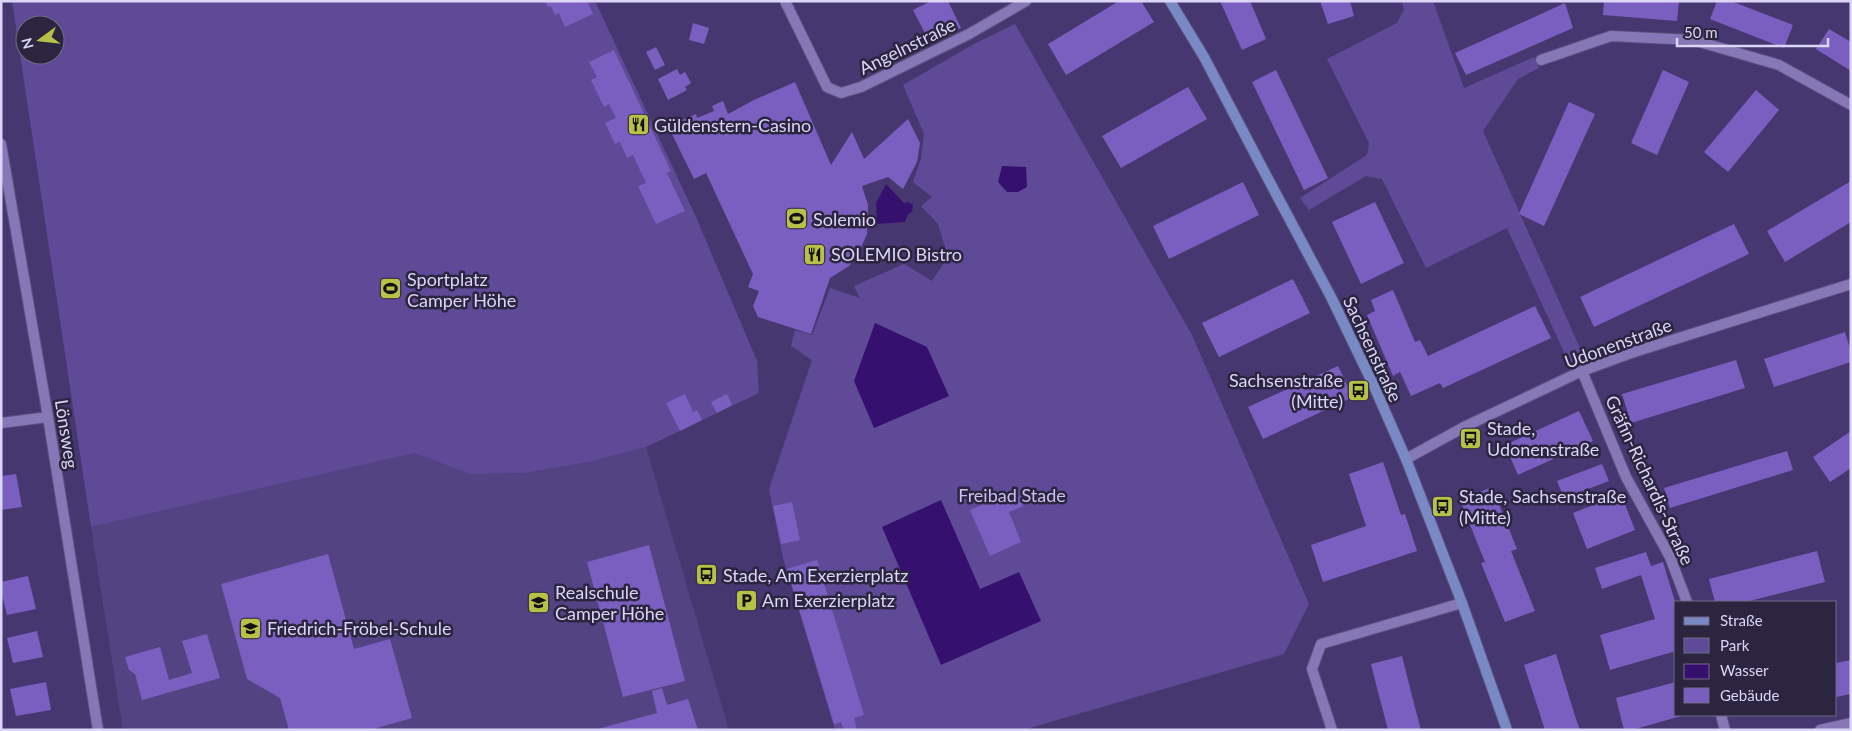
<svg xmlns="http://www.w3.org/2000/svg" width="1852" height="731" font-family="Lato,sans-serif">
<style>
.built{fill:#544382}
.green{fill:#5f4a97;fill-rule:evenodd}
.water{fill:#36106f}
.building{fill:#7a5fc0}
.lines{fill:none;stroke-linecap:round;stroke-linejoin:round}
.street-casing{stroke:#5e5181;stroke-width:12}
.secondary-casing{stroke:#5e5181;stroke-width:12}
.street{stroke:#8677b6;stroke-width:10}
.secondary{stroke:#7889c4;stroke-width:10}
.labels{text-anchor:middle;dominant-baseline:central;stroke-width:5;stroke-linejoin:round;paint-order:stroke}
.street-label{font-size:18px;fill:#dbd5f7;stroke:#2b253f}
.poi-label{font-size:18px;fill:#dbd5f7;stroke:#2b253f;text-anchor:start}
.park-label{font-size:18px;fill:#cac0f2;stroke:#2b253f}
</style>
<rect width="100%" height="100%" fill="#473771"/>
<path class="built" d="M646,447L729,730H123L91,527L415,453L469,474L523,473L589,462Z"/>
<path class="green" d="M12,1H595L696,217L757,361L759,393L646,447L589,462L524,473L469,474L415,453L91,527ZM25,25H55V55H25Z
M1402,1H1433L1464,88L1534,57L1539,68L1518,79L1483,131L1584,357L1569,363L1507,228L1426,268L1382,179L1366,176L1309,210L1300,198L1367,155L1369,143L1327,59L1397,23L1404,10Z
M1015,24L1192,335L1309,604L1284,654L1023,730H835L783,558L769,489L812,360L791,346L795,330L812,335L830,288L860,298L854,286L904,264L932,281L948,257L938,224L921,206L932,197L913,182L921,159L924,134L903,85L974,44Z"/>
<path class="water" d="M1002,166L1026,167L1027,187L1018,192H1007L998,182Z
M886,184L904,203L908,202L913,205L912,212L908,214L905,222L877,224L876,203Z
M875,323L927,347L949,396L874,428L854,381Z
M941,500L980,589L1019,572L1041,621L941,665L882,527Z"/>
<path class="building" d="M545,1H587L593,14L565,27L559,13L555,15L551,6L548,7Z
M931,1H948L961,28L930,43L913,10Z
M1119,1H1141L1154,22L1066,75L1048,44Z
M1220,1H1250L1266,39L1242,50Z
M1320,1H1350L1354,16L1328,24Z
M1604,1H1679L1677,21L1603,15Z
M1717,1H1731L1793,25L1784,48L1710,19Z
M1565,3L1573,28L1466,75L1455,53Z
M693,23L709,28L704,44L689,40Z
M1829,29L1851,42V71L1816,49Z
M656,47L665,65L655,70L646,52Z
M614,50L671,171L667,173L685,211L656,224L638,186L646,183L633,155L627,158L620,142L615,144L605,123L616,118L609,104L604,107L591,80L597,77L589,62Z
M677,69L680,75L685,72L691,83L685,87L687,90L668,100L658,79Z
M1276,70L1328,178L1304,190L1252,82Z
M1663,70L1689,82L1657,155L1631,143Z
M795,82L831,165L852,132L864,159L908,119L920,143L917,162L903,189L888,177L862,186L868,205L867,234L859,252L849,266L830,278L811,334L758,317L753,306L759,291L748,287L753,274L706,173L694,179L668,126L696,114L697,118L714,111L712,106L723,101L728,114L754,100Z
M1188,87L1207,119L1121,168L1102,136Z
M1756,90L1779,110L1728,172L1704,152Z
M1569,102L1595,114L1544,226L1519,214Z
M1851,181V222L1785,262L1767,231Z
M1243,182L1259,215L1169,259L1153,226Z
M1375,202L1404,263L1361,284L1332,222Z
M1734,224L1749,254L1594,327L1580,297Z
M1293,279L1310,313L1219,357L1202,323Z
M1393,290L1415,342L1420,340L1428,356L1535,306L1551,338L1443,388L1440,383L1411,396L1400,372L1393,376L1367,315L1375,311L1371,300Z
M1845,332L1851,352V362L1774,387L1764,359Z
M1736,360L1745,388L1631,423L1622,394Z
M1338,366L1353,397L1263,439L1248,407Z
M685,394L693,412L697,410L702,420L680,431L666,403Z
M727,394L732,405L717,413L711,402Z
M1579,411L1593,441L1518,475L1505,445Z
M1851,431V468L1830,482L1813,457Z
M1787,451L1793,470L1670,508L1664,488Z
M1383,462L1401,515L1405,514L1417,551L1323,582L1311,545L1366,526L1349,474Z
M1602,464L1609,481L1564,498L1557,481Z
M16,474L22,507L1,510V476Z
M1492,487L1517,549L1511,551L1535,611L1505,622L1481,563L1485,562L1460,500Z
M1016,490L1023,506L1009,512L1021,542L990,556L970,510Z
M1621,494L1635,530L1587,549L1573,513Z
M792,502L800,540L781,544L773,506Z
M649,545L685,681L623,697L587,562Z
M1817,551L1825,582L1745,602H1715L1709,579Z
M1646,552L1651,566L1663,562L1676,605V640L1674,641L1676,651L1610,670L1600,635L1655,619L1641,575L1602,589L1595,568Z
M328,554L354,649L390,639L412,718L370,730H289L280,698L247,679L221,584Z
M817,560L864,715L854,718L857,730H844L841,722L834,724L787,569Z
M28,576L36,609L7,615L1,591V582Z
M37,631L43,657L13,663L7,638Z
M207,634L220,678L142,700L135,674L129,670L125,657L160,647L169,680L192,673L182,641Z
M1556,654L1576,719L1580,730H1545L1524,665Z
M1402,656L1412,696L1421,730H1388L1378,692L1371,664Z
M1851,660V694L1836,697V663Z
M46,682L51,710L16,716L10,689Z
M1676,682V715H1685L1632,730H1624L1616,698Z
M662,688L667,705L688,699L698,730H594L657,713L652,691Z"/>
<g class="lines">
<defs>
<path id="street" d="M785,1L827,87L841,93L861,87L969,34L1026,1
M1541,60L1611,36L1693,40L1779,65L1851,105
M1,144L48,417L98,730
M1582,371L1626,477L1670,557L1687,602
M1,423L48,417
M1406,459L1466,426L1582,371L1631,353L1851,284
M1721,715L1725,730
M1332,730L1312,669L1321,644L1462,603
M1820,730L1851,723"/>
<path id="secondary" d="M1170,1L1204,57L1266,175L1331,297L1373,384L1406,459L1462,603L1507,730"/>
</defs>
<use href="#street" class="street-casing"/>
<use href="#secondary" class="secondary-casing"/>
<use href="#street" class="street"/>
<use href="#secondary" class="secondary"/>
</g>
<defs>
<symbol id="restaurant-square" viewBox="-11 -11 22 22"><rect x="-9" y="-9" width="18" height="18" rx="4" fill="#b7c148" stroke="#2b253f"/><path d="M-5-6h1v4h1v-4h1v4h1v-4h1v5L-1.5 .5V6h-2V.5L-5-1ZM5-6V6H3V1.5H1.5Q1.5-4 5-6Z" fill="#111"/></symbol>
<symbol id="stadium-square" viewBox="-11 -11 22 22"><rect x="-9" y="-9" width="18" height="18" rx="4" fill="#b7c148" stroke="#2b253f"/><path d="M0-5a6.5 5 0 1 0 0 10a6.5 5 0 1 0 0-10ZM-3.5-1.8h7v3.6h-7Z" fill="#111"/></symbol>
<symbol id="bus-square" viewBox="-11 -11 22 22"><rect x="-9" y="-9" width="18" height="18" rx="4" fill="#b7c148" stroke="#2b253f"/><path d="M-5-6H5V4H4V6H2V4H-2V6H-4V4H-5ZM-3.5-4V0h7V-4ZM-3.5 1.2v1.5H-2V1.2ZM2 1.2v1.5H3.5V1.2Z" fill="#111"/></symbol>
<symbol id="parking-square" viewBox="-11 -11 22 22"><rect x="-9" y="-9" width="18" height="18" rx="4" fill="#b7c148" stroke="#2b253f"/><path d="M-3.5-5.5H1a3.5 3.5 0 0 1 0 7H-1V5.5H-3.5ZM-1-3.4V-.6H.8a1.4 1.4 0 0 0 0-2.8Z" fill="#111"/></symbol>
<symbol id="school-square" viewBox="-11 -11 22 22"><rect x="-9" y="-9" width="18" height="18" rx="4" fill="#b7c148" stroke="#2b253f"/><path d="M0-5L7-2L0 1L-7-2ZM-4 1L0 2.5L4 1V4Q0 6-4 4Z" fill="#111"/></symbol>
</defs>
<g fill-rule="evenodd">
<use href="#restaurant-square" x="626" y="112" width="25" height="25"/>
<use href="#stadium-square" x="784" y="206" width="25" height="25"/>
<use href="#restaurant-square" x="802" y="242" width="25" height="25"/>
<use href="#stadium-square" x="378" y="276" width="25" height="25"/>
<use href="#bus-square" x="1346" y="378" width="25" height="25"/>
<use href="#bus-square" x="1458" y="426" width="25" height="25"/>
<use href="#bus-square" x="1430" y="494" width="25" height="25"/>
<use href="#bus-square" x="694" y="562" width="25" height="25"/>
<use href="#parking-square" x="734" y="588" width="25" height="25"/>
<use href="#school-square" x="526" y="590" width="25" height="25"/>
<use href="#school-square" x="238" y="616" width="25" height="25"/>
</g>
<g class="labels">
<g class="street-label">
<text transform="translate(907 46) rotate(-26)">Angelnstraße</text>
<text transform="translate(1618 343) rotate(-20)">Udonenstraße</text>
<text transform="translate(1373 349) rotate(65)">Sachsenstraße</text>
<text transform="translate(67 434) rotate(81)">Lönsweg</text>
<text transform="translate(1650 480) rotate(65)">Gräfin-Richardis-Straße</text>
</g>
<g class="poi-label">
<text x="654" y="125">Güldenstern-Casino</text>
<text x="813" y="219">Solemio</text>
<text x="831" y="254">SOLEMIO Bistro</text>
<text x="407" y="279">Sportplatz<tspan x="407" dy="21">Camper Höhe</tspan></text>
<text x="1343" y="380" text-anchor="end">Sachsenstraße<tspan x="1343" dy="21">(Mitte)</tspan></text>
<text x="1487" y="428">Stade,<tspan x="1487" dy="21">Udonenstraße</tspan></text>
<text x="1459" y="496">Stade, Sachsenstraße<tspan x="1459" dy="21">(Mitte)</tspan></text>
<text x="723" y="575">Stade, Am Exerzierplatz</text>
<text x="555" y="592">Realschule<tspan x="555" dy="21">Camper Höhe</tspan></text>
<text x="762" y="600">Am Exerzierplatz</text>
<text x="267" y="628">Friedrich-Fröbel-Schule</text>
</g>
<g class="park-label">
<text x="1012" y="495">Freibad Stade</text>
</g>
</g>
<rect width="1852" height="731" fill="none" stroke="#dbd5f7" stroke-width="5"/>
<rect x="1674" y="601" width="162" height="115" fill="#2b253f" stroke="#716b89"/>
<rect x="1684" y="617" width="25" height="8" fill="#7889c4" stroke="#716b89"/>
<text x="1720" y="626" font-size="15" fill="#dbd5f7">Straße</text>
<rect x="1684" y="638" width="25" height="15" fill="#5f4a97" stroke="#716b89"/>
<text x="1720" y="651" font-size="15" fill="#dbd5f7">Park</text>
<rect x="1684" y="664" width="25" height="15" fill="#36106f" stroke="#716b89"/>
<text x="1720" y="676" font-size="15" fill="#dbd5f7">Wasser</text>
<rect x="1684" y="688" width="25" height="15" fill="#7a5fc0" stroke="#716b89"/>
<text x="1720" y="701" font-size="15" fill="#dbd5f7">Gebäude</text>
<g transform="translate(40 40) rotate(255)"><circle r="24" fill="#2b253f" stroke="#716b89"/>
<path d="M0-4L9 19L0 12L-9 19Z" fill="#b7c148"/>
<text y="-8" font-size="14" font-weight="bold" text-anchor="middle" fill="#dbd5f7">N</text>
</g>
<path d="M1677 38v8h151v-8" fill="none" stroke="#dbd5f7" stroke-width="2.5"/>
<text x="1684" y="38" font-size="15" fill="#dbd5f7" stroke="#2b253f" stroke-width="4" paint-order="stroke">50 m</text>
</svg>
